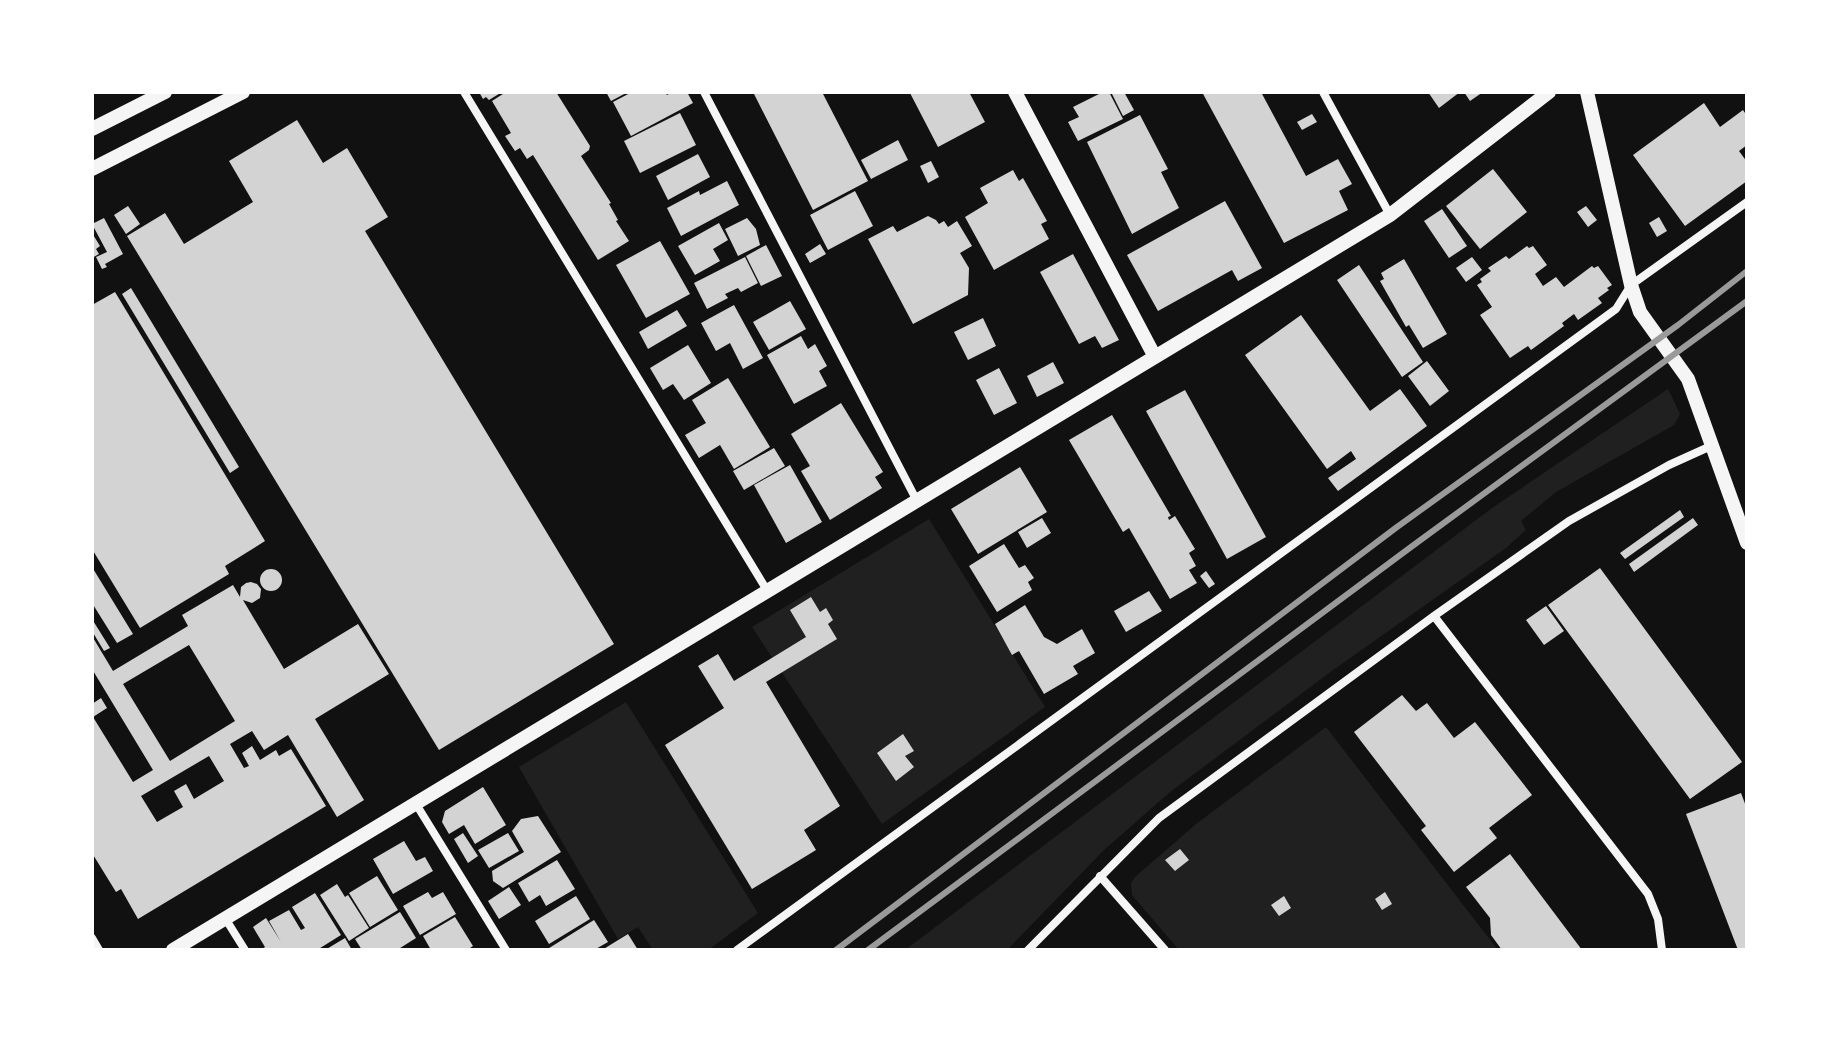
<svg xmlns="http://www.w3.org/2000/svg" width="1839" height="1042" font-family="'Fira Sans',sans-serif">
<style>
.green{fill:#202020}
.building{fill:#d3d3d3;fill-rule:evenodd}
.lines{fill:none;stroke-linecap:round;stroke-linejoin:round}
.minor{stroke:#f5f5f5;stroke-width:8}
.tertiary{stroke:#f5f5f5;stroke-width:14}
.rail{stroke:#9a9a9a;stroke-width:6}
</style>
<rect width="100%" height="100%" fill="#111"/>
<path class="green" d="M1668,389L1680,414L1674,425L1556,492L1521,521L1526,530L1506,548L1329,673L1170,792L1104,850L1007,950H905L1492,508Z
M929,519L1045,707L882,824L752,627Z
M626,702L758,913L708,950H653L638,927L618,939L519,767Z
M1326,727L1498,950H1179L1132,895L1131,883L1135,877L1196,824Z"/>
<path class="building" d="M479,92H502L489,100L486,97L483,99Z
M506,92H556L590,146L589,150L581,156L611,203L609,204L618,220L616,221L629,241L598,260L533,155L527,159L520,148L515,151L505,136L511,133L492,101Z
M606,92H628L611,101Z
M632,92H665L667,95L672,92H687L693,103L631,136L613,102Z
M753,92H822L868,181L813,210Z
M912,92H969L985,122L938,147L910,93Z
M1103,92H1109L1123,119L1078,141L1068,122L1079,117L1073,107Z
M1111,92H1124L1134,110L1123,116Z
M1202,92H1261L1306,176L1338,159L1352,184L1339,191L1348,210L1284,243Z
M1428,92H1460L1439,108Z
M1464,92H1483L1470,101Z
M1704,103L1720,127L1743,110L1747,116V145L1739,151L1747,162V181L1685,226L1633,155Z
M680,113L696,145L640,173L624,141Z
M1312,114L1317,122L1302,130L1297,122Z
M1140,115L1168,169L1161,172L1179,208L1132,234L1087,142Z
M297,120L323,163L347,148L388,217L365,231L614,644L439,750L127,236L165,213L184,244L253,202L229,161Z
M898,140L908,160L871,179L861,160Z
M698,154L710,177L668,200L656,176Z
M931,161L939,177L928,183L920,166Z
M1493,169L1527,212L1480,249L1446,206Z
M1013,170L1019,181L1023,178L1047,221L1041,224L1049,239L994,270L965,217L988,203L980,188Z
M727,181L739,205L681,236L667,208L699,191L700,195Z
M855,191L873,226L828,250L810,215Z
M1225,201L1262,268L1238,281L1232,270L1158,311L1127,255Z
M128,206L140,224L126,234L114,215Z
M1586,206L1597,220L1588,227L1577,212Z
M1442,209L1467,246L1449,258L1424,221Z
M928,216L936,220L939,224L944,221L948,227L957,221L972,246L960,253L969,268L968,295L913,324L868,239L893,226L897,232Z
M1659,217L1667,231L1657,237L1649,223Z
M104,218L123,254L105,264L107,267L102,269L96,257L107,252L92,224Z
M747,218L756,229L760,245L738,256L725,229Z
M719,223L728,240L713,249L720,261L695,275L678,246Z
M92,233L100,246L96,249L99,254L92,258Z
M660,241L690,294L646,318L616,265Z
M820,244L826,254L810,263L805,254Z
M766,245L782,276L761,286L746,256Z
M1527,246L1529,248L1533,246L1547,265L1535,274L1543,286L1556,277L1564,287L1592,266L1594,268L1598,266L1612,285L1607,288L1609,290L1598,298L1602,303L1578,320L1574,314L1562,323L1564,326L1531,350L1528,346L1510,358L1480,315L1492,307L1477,285L1482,282L1480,279L1491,271L1488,268L1506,256L1509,259Z
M1073,254L1119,340L1102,348L1095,336L1079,344L1040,272Z
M745,257L758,283L741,292L738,288L725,294L728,298L707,309L694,283Z
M1472,257L1482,270L1466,282L1456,268Z
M1404,259L1447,334L1423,348L1409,325L1406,327L1380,281L1384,279L1381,273Z
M1359,265L1423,362L1402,377L1337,280Z
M131,288L239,467L230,473L122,294Z
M115,292L265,541L225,566L229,574L140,628L92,549V305Z
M790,301L806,329L769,350L753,322Z
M734,305L763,358L743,369L730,343L716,351L701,323Z
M677,310L687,326L648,349L639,332Z
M1301,315L1370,411L1400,389L1427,426L1338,491L1328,478L1356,459L1351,451L1327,469L1245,355Z
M983,318L996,346L968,360L954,332Z
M801,336L808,349L815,344L827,366L819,371L827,386L794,404L767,355Z
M688,345L711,383L684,400L673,384L663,390L650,368Z
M1427,361L1449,391L1430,406L1408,376Z
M1053,362L1064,383L1037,397L1027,376Z
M999,368L1017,403L994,415L976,380Z
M728,378L770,447L734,469L720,445L699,458L685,435L706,423L692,400Z
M1185,390L1266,537L1227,559L1146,411Z
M841,403L883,472L875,477L882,488L830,520L801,471L810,466L791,434Z
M1112,415L1171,516L1168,517L1169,520L1175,516L1195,549L1189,553L1196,566L1189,570L1197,583L1170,599L1129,528L1123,532L1069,440Z
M774,448L785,466L744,490L733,471Z
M790,465L822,522L786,543L754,485Z
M1020,467L1047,512L978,554L951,509Z
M1680,510L1684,517L1625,559L1620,553Z
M1042,518L1051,533L1027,548L1018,532Z
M1693,518L1698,525L1634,572L1629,564Z
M1004,544L1019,568L1025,565L1034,578L1028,582L1032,590L997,612L969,566Z
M92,567L133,634L117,643L92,603Z
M1600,568L1742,762L1690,799L1548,605Z
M260 580a11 11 0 1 1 22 0a11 11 0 1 1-22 0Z
M1206,571L1215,584L1209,588L1200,576Z
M251,582L257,584L261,589L260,598L252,603L243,600L284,669L358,624L389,674L315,719L364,800L337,817L288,735L264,750L252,731L230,744L244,768L249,766L242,753L252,746L260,760L276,750L279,756L291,749L326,806L138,919L121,889L116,892L92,853V704L101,698L107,708L93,717L133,782L153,770L92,669V636L113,671L188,626L182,615L233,585L240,597L241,587L246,583ZM189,645L235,721L170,761L123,684ZM209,756L224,781L194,799L186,784L174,791L183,807L157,822L141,796Z
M1149,591L1162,611L1126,632L1114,611Z
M811,597L820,612L826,608L833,620L828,624L837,639L766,682L840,806L804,830L816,850L752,889L665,745L724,708L698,666L718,654L734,681L806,637L790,610Z
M1025,605L1044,637L1057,644L1082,629L1095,653L1073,666L1078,674L1044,694L1019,651L1012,655L995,624Z
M1546,606L1564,631L1544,645L1526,620Z
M92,619L110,648L104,651L92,631Z
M1402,695L1416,711L1427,703L1454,738L1475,722L1532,795L1489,828L1497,838L1454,872L1421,830L1426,826L1354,732Z
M903,734L914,751L905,756L914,767L896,781L877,753Z
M483,787L506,825L475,844L464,825L449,834L442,822L445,811Z
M1741,793L1747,809V950H1738L1686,814Z
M538,816L561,852L503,888L493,881L492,871L524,852L512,831L521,819Z
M463,833L478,856L468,863L454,839Z
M508,833L519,851L489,868L478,850Z
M404,841L416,861L425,857L433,871L393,894L373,859Z
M1180,849L1189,860L1175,871L1165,860Z
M1510,854L1582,950H1502L1491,935L1490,918L1466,887Z
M557,860L575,889L546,906L540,895L529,902L518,883Z
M377,876L398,910L370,927L349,893Z
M337,884L345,897L348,895L369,928L349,941L320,895Z
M509,887L521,905L499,919L488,901Z
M428,892L432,898L443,892L456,914L420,935L403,906Z
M1385,892L1392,904L1382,910L1375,899Z
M315,893L341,935L317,950H261L265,947L253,927L266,918L281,942L269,921L289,910L301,930L305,928L292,907Z
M576,896L590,919L549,944L535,921Z
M1284,896L1291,908L1279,916L1271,905Z
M400,912L416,938L397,950H362L355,939Z
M455,917L473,946L467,950H439L437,948L431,950L423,936Z
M594,920L608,942L594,950H546Z
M628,934L638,950H602Z
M345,938L352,950H325Z"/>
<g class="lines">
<path class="minor" d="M464,92L768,592
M704,92L917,501
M1323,92L1390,215
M1434,616L1648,894L1658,919L1662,950
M416,804L506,950
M1100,876L1165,950
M225,918L245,950
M92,938L99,950
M737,950L1616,309L1631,285L1747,202
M1028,950L1159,818L1434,616L1569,521L1669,465L1711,446"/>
<path class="tertiary" d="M1015,92L1155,357
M1587,92L1631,285L1640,312L1688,379L1747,543
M92,129L165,92
M92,169L243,92
M173,950L1390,215L1549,92"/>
<path class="rail" d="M836,950L1397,527L1678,325L1747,271
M868,950L1411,547L1747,301"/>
</g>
<rect width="1839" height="1042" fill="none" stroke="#ffffff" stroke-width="188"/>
</svg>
